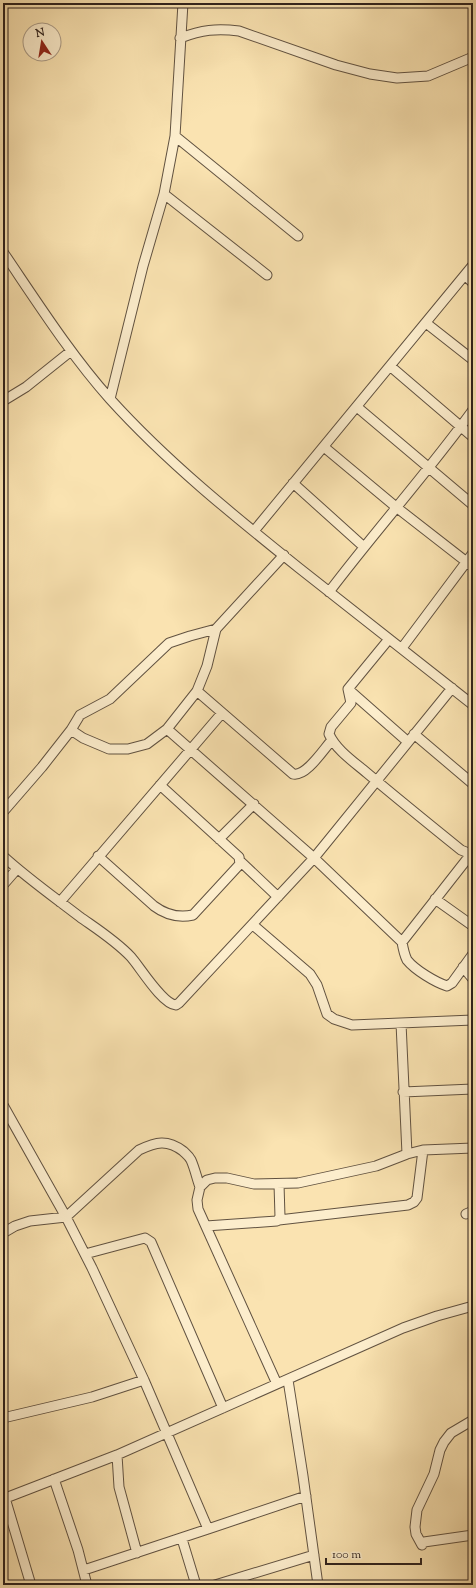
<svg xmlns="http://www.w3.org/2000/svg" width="476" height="1588" font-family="'Sorts Mill Goudy',serif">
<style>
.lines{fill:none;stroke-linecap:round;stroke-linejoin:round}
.minor-casing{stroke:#615241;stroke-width:11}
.minor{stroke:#fcedcc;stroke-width:9}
</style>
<rect width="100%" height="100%" fill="#fae3b1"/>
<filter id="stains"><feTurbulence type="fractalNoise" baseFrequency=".005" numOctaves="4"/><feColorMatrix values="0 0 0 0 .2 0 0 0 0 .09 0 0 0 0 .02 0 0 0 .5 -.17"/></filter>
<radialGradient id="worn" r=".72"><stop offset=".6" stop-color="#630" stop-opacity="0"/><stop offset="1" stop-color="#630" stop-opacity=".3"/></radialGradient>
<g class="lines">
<defs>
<path id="minor" d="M180,38C202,30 216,28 239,31L336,65L370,74L397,78L428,76L473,57
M175,136L298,236
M164,194L267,275
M3,252C37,302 70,354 110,399C167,462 233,515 299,568C357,614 415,660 473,705
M465,275L473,283
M426,323L473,360
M390,366L473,437
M110,399L143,266L164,194L175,136L183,3
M3,401L26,387L71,351
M357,407L473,505
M324,447L396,507L473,567
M293,483L364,547
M254,531L473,265
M329,592C376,530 428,472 473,410
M389,639L348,689L351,703L331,727L329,734C336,750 354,762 367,773C398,799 430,825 461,850L471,854L402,942
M402,648L473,553
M349,690L408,742
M197,691L293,774C306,777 323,750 332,740
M167,729L314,858L402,942C403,948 404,954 407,960C415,970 435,982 447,986L452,983L473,954
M71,730L83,738L109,749H128L147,744L167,729L197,691L207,666L216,629L284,555
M414,734L473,784
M3,812L42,767L71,730L80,715L110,699L169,643L190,636L216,629
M219,839L254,804
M3,856C27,878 54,897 80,917C97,929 116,941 131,957C140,967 162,1004 176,1005L179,1003L314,858L452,688
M98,856L154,906C166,915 179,918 193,915L240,864L239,857L160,785
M240,861L278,897
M3,885L17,869
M435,899L473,926
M60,902L222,713
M253,925L310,974L317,985L327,1014L334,1019L352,1025L473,1020
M463,967L473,979
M401,1023L407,1154
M403,1092L473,1089
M3,1105L66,1217L92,1268L144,1380L208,1529L306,1496
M466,1214L473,1211
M279,1220L408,1205L414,1202L417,1198L423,1150
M206,1226L277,1221L280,1217L279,1184
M3,1233L15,1226L30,1221L66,1217L139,1150C156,1142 167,1139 183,1151C186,1154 189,1156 191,1160C195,1169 197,1179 200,1187
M85,1254L145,1238L151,1242L223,1408
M288,1380L303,1476L318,1585
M277,1384L198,1209L197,1200L200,1187L207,1180L215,1178H227L254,1184L298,1183L376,1166L407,1154L423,1150L473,1148
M3,1418L92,1397L144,1380
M473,1420L451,1433L444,1442L440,1450L434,1474L417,1510L415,1527L416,1534L422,1545L424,1542L473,1535
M117,1455L119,1487L137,1553
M54,1479L78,1550L87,1585
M5,1498L31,1585
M3,1499L117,1455L403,1328L437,1316L473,1306
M182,1539L196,1585
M84,1570L208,1529
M215,1585L314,1555"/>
</defs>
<use href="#minor" class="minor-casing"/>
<use href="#minor" class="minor"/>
</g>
<rect width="476" height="1588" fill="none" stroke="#fae3b1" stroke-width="16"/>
<rect x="4" y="4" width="468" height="1580" fill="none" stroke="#2e211c" stroke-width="2"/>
<rect x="8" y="8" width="460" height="1572" fill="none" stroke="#2e211c"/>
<g transform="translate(42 42) rotate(348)"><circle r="19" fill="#fcedcc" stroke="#aa9b86"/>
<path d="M0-3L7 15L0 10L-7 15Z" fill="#8f2418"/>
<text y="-6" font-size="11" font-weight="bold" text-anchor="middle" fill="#2e211c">N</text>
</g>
<path d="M326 1558v6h95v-6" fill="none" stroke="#2e211c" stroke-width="2"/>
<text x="332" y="1558" font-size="12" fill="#2e211c" stroke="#fcedcc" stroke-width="3" paint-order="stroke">100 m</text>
<rect width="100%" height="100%" filter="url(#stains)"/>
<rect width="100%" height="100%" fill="url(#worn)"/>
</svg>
